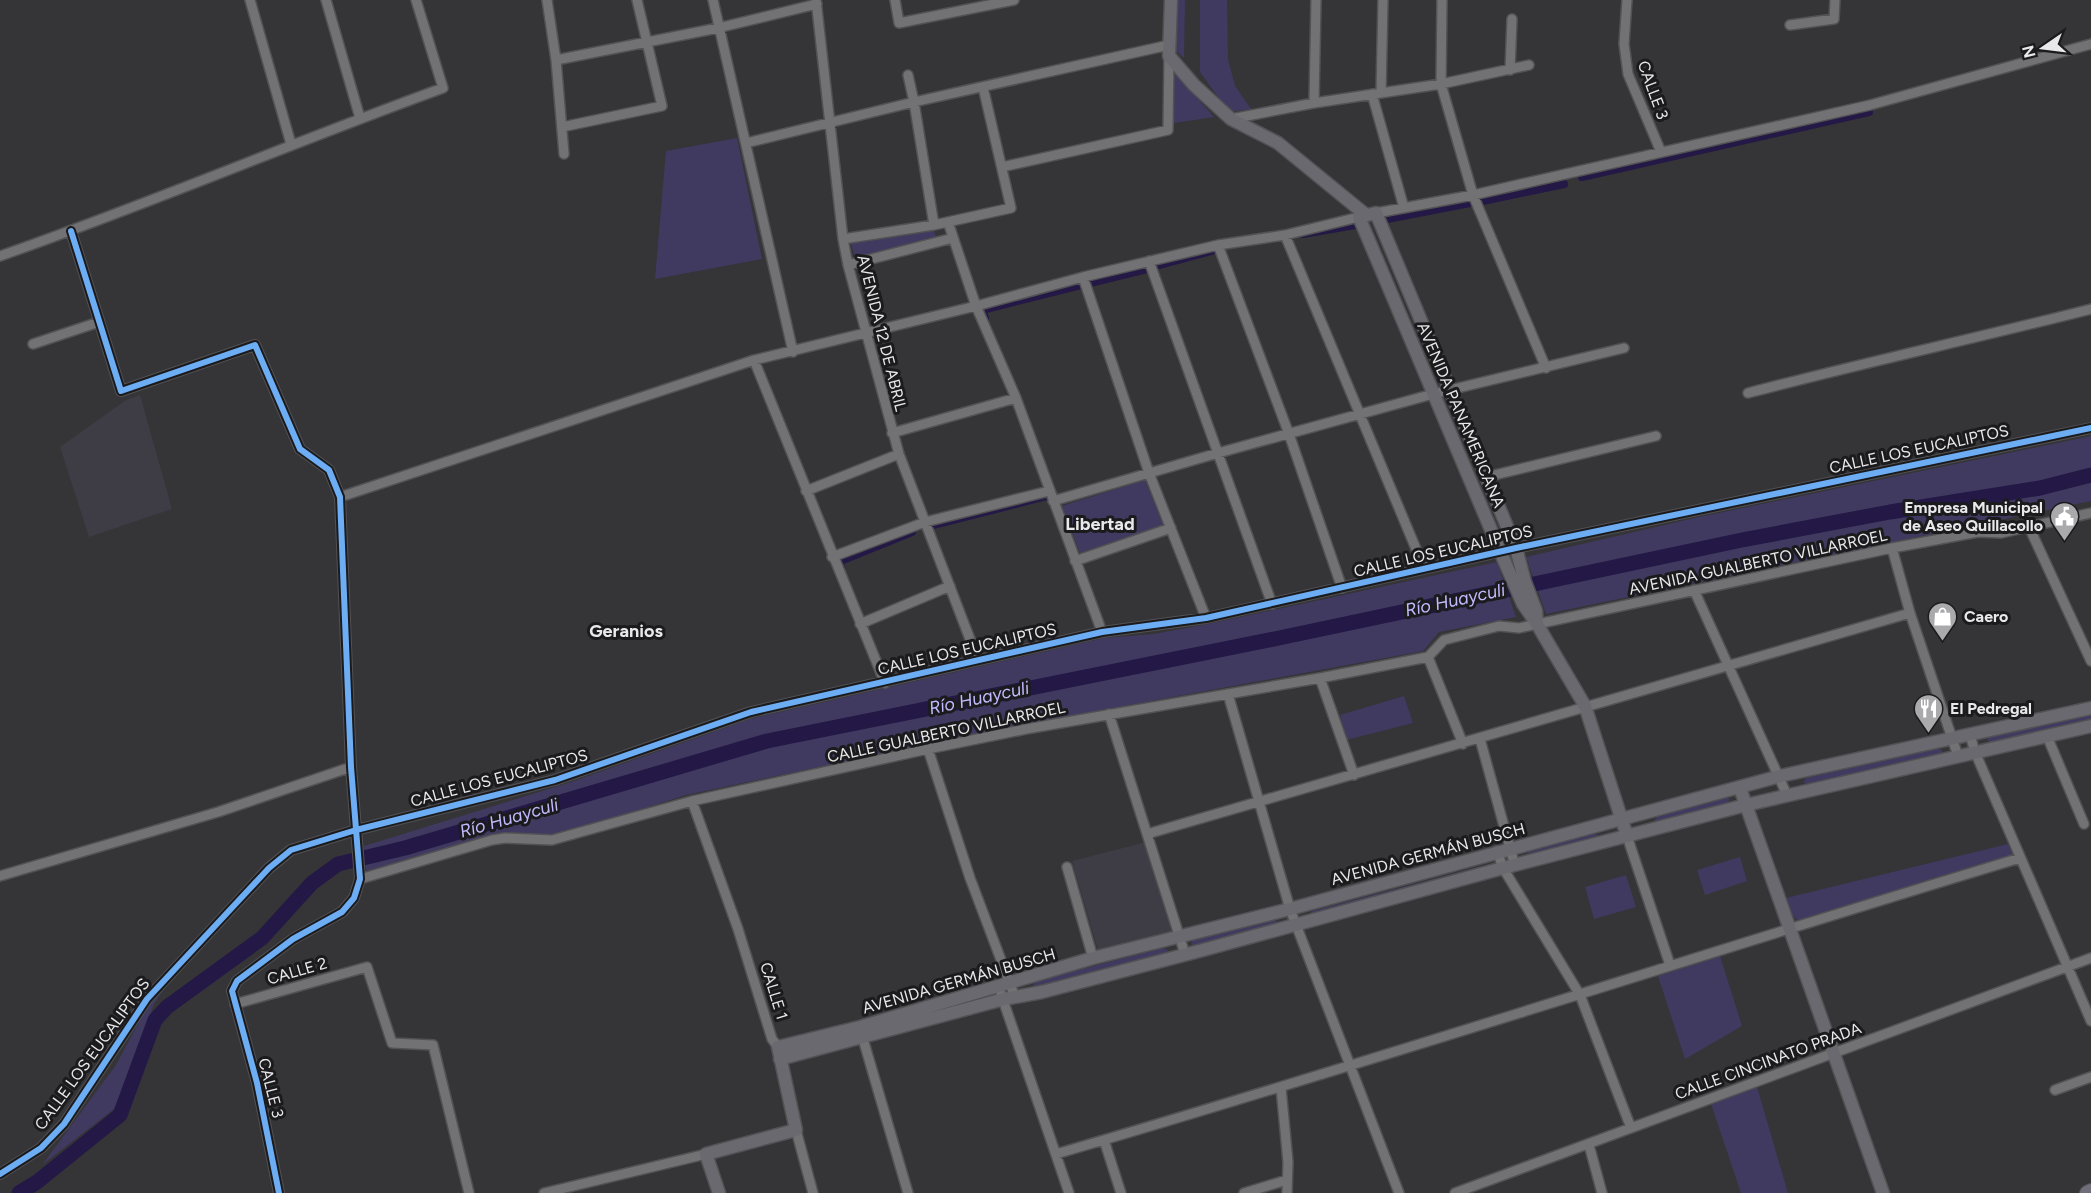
<svg xmlns="http://www.w3.org/2000/svg" width="2091" height="1193" font-family="Figtree,sans-serif">
<style>
.built{fill:#3e3d46}
.green{fill:#403a60}
.lines{fill:none;stroke-linecap:round;stroke-linejoin:round}
.canal{stroke:#241846;stroke-width:8}
.river{stroke:#241846;stroke-width:15}
.minor-casing{stroke:#525154;stroke-width:12}
.major-casing{stroke:#525154;stroke-width:15}
.highway-casing{stroke:#525154;stroke-width:16}
.minor{stroke:#727274;stroke-width:9}
.major{stroke:#6b6970;stroke-width:12}
.highway{stroke:#706f79;stroke-width:14}
.cycleway-casing{stroke:#1b1b1d;stroke-width:10}
.cycleway{stroke:#6dadf4;stroke-width:6}
.labels{text-anchor:middle;dominant-baseline:central;stroke-width:6;stroke-linejoin:round;paint-order:stroke}
.street-label{font-size:16px;fill:#e9e8eb;stroke:#1b1b1d}
.poi-label{font-size:16px;font-weight:bold;fill:#e9e8eb;stroke:#1b1b1d;text-anchor:start}
.neighbourhood-label{font-size:18px;font-weight:bold;fill:#e9e8eb;stroke:#1b1b1d}
.water-label{font-size:18px;font-style:italic;fill:#c3bafe;stroke:#1b1b1d}
</style>
<rect width="100%" height="100%" fill="#353437"/>
<path class="built" d="M140,395L172,509L89,537L60,447L126,400Z
M1146,842L1172,931L1098,950L1072,861Z"/>
<path class="green" d="M1177,0H1185L1184,58L1176,51Z
M1200,0H1227L1228,59L1235,86L1251,109L1229,112L1200,72Z
M1174,74L1178,76L1214,117L1174,123Z
M737,138L762,259L655,279L666,151Z
M933,228L936,237L934,239L855,258L851,243L853,241Z
M2091,436V501L1546,614L1526,557L1699,517Z
M1145,480L1163,525L1080,553L1062,506Z
M1497,562L1516,617L1439,632L1423,651L999,729L686,795L547,839L511,832L366,871L364,846L568,783L750,719L1104,638L1154,634L1208,624Z
M1404,696L1413,723L1346,740L1340,715Z
M2091,714V721L1991,743L1987,740L1990,736Z
M1938,748L1943,751L1939,755L1807,784L1803,782L1806,778Z
M1725,797L1730,799L1727,804L1659,823L1654,821L1657,817Z
M1593,833L1598,835L1597,839L1527,854L1529,850Z
M2008,844L2013,855L2011,858L1801,921C1791,919 1790,907 1786,898Z
M1740,857L1747,881L1705,895L1697,870Z
M1482,866L1487,868L1310,915L1312,911Z
M1626,875L1636,907L1594,919L1585,887Z
M1272,919L1277,921L1276,925L1195,946L1191,944L1193,939Z
M1163,948L1168,950L1166,954L1037,987L1033,985L1036,981Z
M1720,956L1742,1026L1685,1059L1658,976Z
M165,987L154,1004L124,1088L114,1109L42,1165L116,1065L149,1003Z
M1757,1087L1788,1193H1741L1711,1104Z"/>
<g class="lines">
<path class="canal" d="M1582,177L1869,112
M1483,201L1564,184
M1387,219L1470,203
M1303,234L1355,225
M1156,266L1215,250
M1090,283L1147,269
M985,318L982,310L1081,285
M930,526L1047,496
M841,568L838,562L912,532"/>
<path class="river" d="M19,1193L37,1182L120,1115L155,1020L167,1007L262,938L312,883L338,864L405,848L767,741L1279,638L1742,540L1890,512L2040,488L2091,475"/>
<defs>
<path id="minor" d="M250,0L291,144
M326,0L360,118
M547,0L556,60L564,154
M713,0L793,352
M816,0L843,239L848,265L899,454L978,660
M895,0L899,23L1014,0
M1442,0L1441,84L1473,195L1546,368
M1627,0L1624,44L1628,74L1661,152
M1790,25L1834,19L1835,0
M556,60L718,28L817,4
M1510,70L1512,19
M908,75L914,102L934,225
M1381,93L1383,0
M1372,94L1404,208
M1314,103L1316,0
M1231,119L1314,103L1441,84L1529,65
M562,127L662,106L637,0
M746,143L914,102L1169,45
M1002,167L1168,130L1169,56
M1376,213L1473,195L1870,105L2091,44
M948,222L976,306L1016,398L1102,632
M71,231L121,391L255,345L300,449L329,470L340,497L351,767L360,879L354,898L342,912L293,939L237,981L232,991L257,1083L279,1193
M1285,235L1424,568
M843,239L934,225L1011,208L983,87
M1218,245L1289,434L1342,588
M0,256C149,204 294,142 443,88L416,0
M1149,261L1272,604
M848,265L953,238
M1083,277L1149,473L1206,618
M33,344L99,322
M754,360L885,683
M1748,393C1862,363 1977,338 2091,309
M892,433L1016,398
M1486,477L1656,436
M806,491L899,454
M340,497L754,360L976,306L1083,277L1218,245L1285,235L1359,217
M1053,501L1218,453L1433,394L1624,348
M2029,527L2091,661
M1892,548L1910,613L1958,756
M832,557L925,522L1049,491
M1075,561L1171,528
M1694,590L1787,795
M860,624L950,586
M1428,657L1463,744
M1320,678L1354,775
M1228,694L1290,909L1399,1193
M1109,714L1185,954
M1970,735L1975,752L2091,1021
M2047,736L2084,824
M1480,739L1515,866
M928,749L970,878L1015,997
M692,801L738,929L772,1039L778,1047
M1147,834L1910,613
M1627,836L1670,965
M1497,851L1503,868L1580,995L1631,1128
M1067,867L1093,958
M0,876L218,812L351,767
M360,879L492,840L505,838L552,840L692,801L928,749L1026,729L1320,678L1428,657L1444,640L1499,626L1519,628L1892,548L1978,532L2001,533L2091,513
M1001,994L1069,1193
M235,1004L367,967L392,1043L433,1045L469,1193
M861,1032L908,1193
M1281,1088L1288,1162L1287,1193
M2055,1090L2091,1077
M796,1130L813,1193
M1104,1140L1121,1193
M1589,1145L1602,1193
M1056,1154C1379,1060 1698,955 2020,858
M0,1174L41,1148L64,1124L147,999L269,868L291,850L356,830L555,780L751,712L1102,632L1206,618L1516,548L2091,428
M544,1193L706,1154
M1244,1193L1287,1180
M1455,1193L2091,958"/>
<path id="major" d="M1171,0L1169,56L1194,85L1231,119L1278,143L1366,215
M1376,213L1516,548L1525,582L1536,611L1537,624L1523,604L1500,551L1359,217Z
M1537,624L1585,706L1627,836
M1740,788L1883,1193
M780,1059L1004,999L1042,992L1203,950L1503,868L1746,805L2091,726
M719,1193L706,1154L796,1130L778,1047L860,1027L1093,958L1290,909L1780,776L2091,708"/>
<path id="highway" d="M2087,1193L2091,1191"/>
</defs>
<use href="#minor" class="minor-casing"/>
<use href="#major" class="major-casing"/>
<use href="#highway" class="highway-casing"/>
<use href="#minor" class="minor"/>
<use href="#major" class="major"/>
<use href="#highway" class="highway"/>
<defs>
<path id="cycleway" d="M71,231L121,391L255,345L300,449L329,470L340,497L351,767L360,879L354,898L342,912L293,939L237,981L232,991L257,1083L279,1193
M0,1174L41,1148L64,1124L147,999L269,868L291,850L356,830L555,780L751,712L1102,632L1206,618L1516,548L2091,428"/>
</defs>
<use href="#cycleway" class="cycleway-casing"/>
<use href="#cycleway" class="cycleway"/>
</g>
<defs>
<symbol id="civic-pin" viewBox="-11 -11 22 30"><path d="M0 17L-7.5 6A9.5 9.5 0 1 1 7.5 6Z" fill="#aaa9ac" stroke="#1b1b1d"/><path d="M-.6-6.5H3V-4.5H.6V-3L4-1V1h2V6H-6V1h2V-1L-.6-3ZM-1.2 2.5V6h2.4V2.5Z" fill="#fff"/></symbol>
<symbol id="shop-pin" viewBox="-11 -11 22 30"><path d="M0 17L-7.5 6A9.5 9.5 0 1 1 7.5 6Z" fill="#aaa9ac" stroke="#1b1b1d"/><path d="M-5-2.5h2.3a2.7 3.5 0 0 1 5.4 0H5L5.5 6h-11ZM-1.5-2.5h3a1.5 2.3 0 0 0-3 0Z" fill="#fff"/></symbol>
<symbol id="restaurant-pin" viewBox="-11 -11 22 30"><path d="M0 17L-7.5 6A9.5 9.5 0 1 1 7.5 6Z" fill="#aaa9ac" stroke="#1b1b1d"/><path d="M-5-6h1v4h1v-4h1v4h1v-4h1v5L-1.5 .5V6h-2V.5L-5-1ZM5-6V6H3V1.5H1.5Q1.5-4 5-6Z" fill="#fff"/></symbol>
</defs>
<g fill-rule="evenodd">
<use href="#civic-pin" x="2048" y="500" width="33" height="45"/>
<use href="#shop-pin" x="1926" y="600" width="33" height="45"/>
<use href="#restaurant-pin" x="1912" y="692" width="33" height="45"/>
</g>
<g class="labels">
<g class="street-label">
<text transform="translate(1653 90) rotate(70)">CALLE 3</text>
<text transform="translate(882 333) rotate(76)">AVENIDA 12 DE ABRIL</text>
<text transform="translate(1461 415) rotate(67)">AVENIDA PANAMERICANA</text>
<text transform="translate(1919 449) rotate(-12)">CALLE LOS EUCALIPTOS</text>
<text transform="translate(1443 551) rotate(-13)">CALLE LOS EUCALIPTOS</text>
<text transform="translate(1758 562) rotate(-12)">AVENIDA GUALBERTO VILLARROEL</text>
<text transform="translate(967 649) rotate(-13)">CALLE LOS EUCALIPTOS</text>
<text transform="translate(946 732) rotate(-12)">CALLE GUALBERTO VILLARROEL</text>
<text transform="translate(499 778) rotate(-15)">CALLE LOS EUCALIPTOS</text>
<text transform="translate(1428 854) rotate(-15)">AVENIDA GERMÁN BUSCH</text>
<text transform="translate(297 971) rotate(-16)">CALLE 2</text>
<text transform="translate(959 981) rotate(-16)">AVENIDA GERMÁN BUSCH</text>
<text transform="translate(774 991) rotate(73)">CALLE 1</text>
<text transform="translate(92 1054) rotate(-54)">CALLE LOS EUCALIPTOS</text>
<text transform="translate(1768 1061) rotate(-20)">CALLE CINCINATO PRADA</text>
<text transform="translate(271 1088) rotate(76)">CALLE 3</text>
</g>
<g class="poi-label">
<text x="2043" y="507" text-anchor="end">Empresa Municipal<tspan x="2043" dy="18">de Aseo Quillacollo</tspan></text>
<text x="1964" y="616">Caero</text>
<text x="1950" y="708">El Pedregal</text>
</g>
<g class="neighbourhood-label">
<text x="1100" y="524">Libertad</text>
<text x="626" y="631">Geranios</text>
</g>
<g class="water-label">
<text transform="translate(1455 600) rotate(-12)">Río Huayculi</text>
<text transform="translate(979 698) rotate(-12)">Río Huayculi</text>
<text transform="translate(509 818) rotate(-16)">Río Huayculi</text>
</g>
</g>
<g transform="translate(2043 48) rotate(256)" stroke="#1b1b1d" stroke-width="4.5" paint-order="stroke">
<path d="M0-4.5L10 22L0 15L-10 22Z" fill="#e9e8eb"/>
<text y="-9" font-size="16" font-weight="bold" text-anchor="middle" fill="#e9e8eb">N</text>
</g>
</svg>
